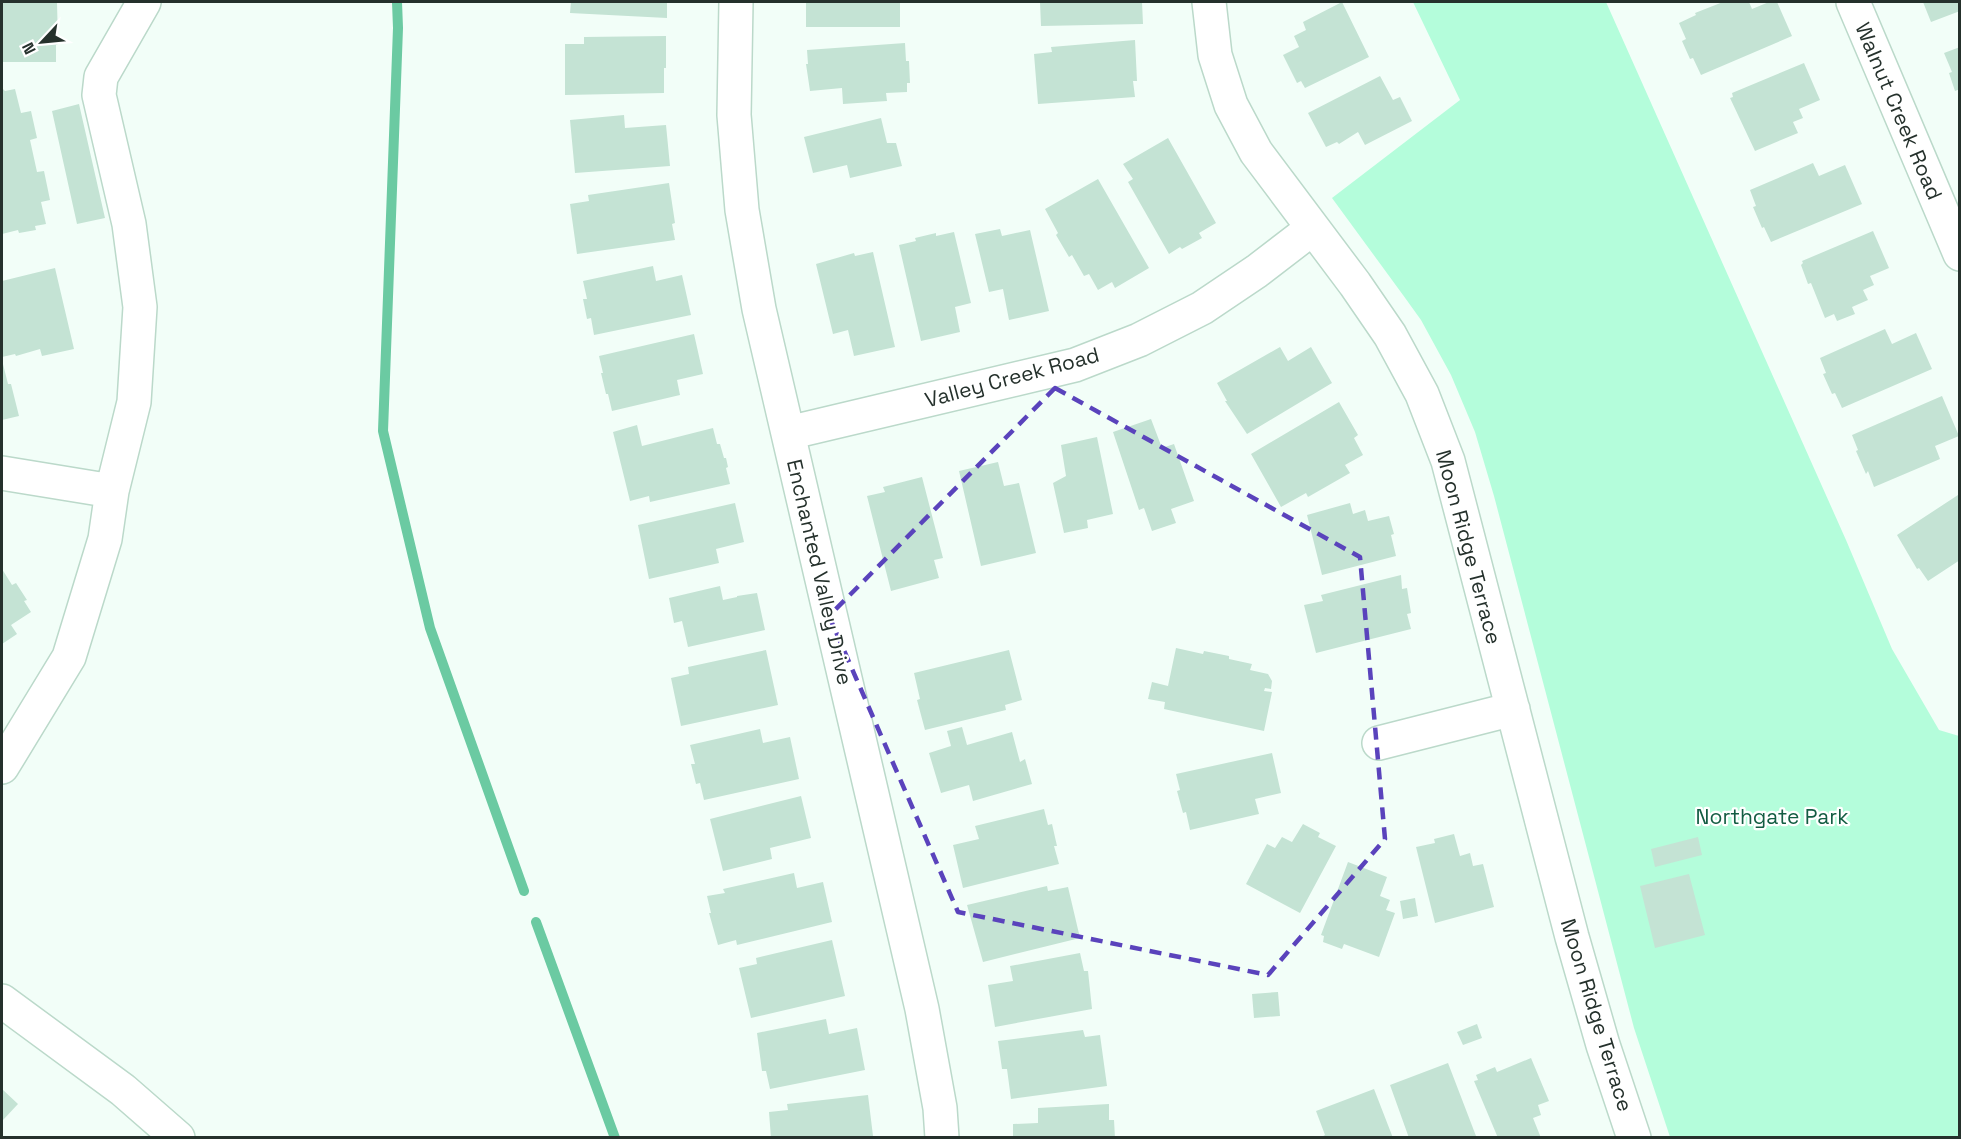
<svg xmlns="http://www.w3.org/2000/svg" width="1961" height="1139" font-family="'Space Grotesk',sans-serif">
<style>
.green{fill:#b4fddb}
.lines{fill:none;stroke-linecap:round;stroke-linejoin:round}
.stream{stroke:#6bcaa2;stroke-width:10}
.building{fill:#c4e3d4}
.minor-casing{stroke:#bbd9ca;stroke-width:36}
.major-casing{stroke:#bbd9ca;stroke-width:36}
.minor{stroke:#fff;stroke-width:33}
.major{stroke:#fff;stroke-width:33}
.marked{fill:none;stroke:#5a43bc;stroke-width:4.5;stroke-dasharray:12 8;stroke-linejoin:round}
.labels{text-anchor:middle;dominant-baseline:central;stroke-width:4.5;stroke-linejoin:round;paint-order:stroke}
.street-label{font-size:21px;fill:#25312c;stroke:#fff}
.park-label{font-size:21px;fill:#135d43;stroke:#fff}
</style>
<rect width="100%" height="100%" fill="#f2fef8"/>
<path class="green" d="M1413,2H1606L1846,540L1892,649L1939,730L1959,736V1137H1670L1634,1028L1494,496L1475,432L1451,375L1421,320L1403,295L1332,198L1460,100Z"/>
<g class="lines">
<path class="stream" d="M397,2L398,28L383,431L430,628L524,891
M536,922L615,1138"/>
</g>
<path class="building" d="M2,2H57L58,44L56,45V62H2Z
M571,2H667V18L570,13Z
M806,2H900V27H806Z
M1040,2H1142L1143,24L1041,26Z
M1342,2L1369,57L1305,88L1301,81L1297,83L1283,55L1299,47L1294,36L1306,30L1303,22Z
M1723,2H1749L1752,9L1769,2H1777L1792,36L1701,75L1693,58L1690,59L1682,41L1686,39L1679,23L1696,15L1695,13Z
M1923,2H1960V11L1931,22Z
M666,36V68H664V93L565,95V44H584V37Z
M1135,40L1137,81H1133L1135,97L1038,104L1034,54L1052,52L1051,47Z
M905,43L906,61H909L910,83H907V92L886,93L887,101L843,104L842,88L810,91L806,64H808L807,50Z
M1960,47V89L1955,91L1949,73L1952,72L1944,53Z
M1804,63L1820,100L1799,109L1803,118L1793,122L1798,133L1755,151L1730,98L1733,97L1732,93Z
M1380,76L1393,100L1400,97L1412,121L1365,145L1358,132L1339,144L1337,142L1326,147L1308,113Z
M2,88L5,91L15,89L21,113L31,111L37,138L30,140L37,172L44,171L50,200L41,202L46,224L35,226L36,230L19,233L18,230L2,234Z
M79,104L105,218L77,224L52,111Z
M624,115L625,128L666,125L670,166L575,173L570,120Z
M881,118L887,143H896L902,166L850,178L847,165L813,173L804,137Z
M1168,138L1216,223L1199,233L1202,238L1182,249L1180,247L1169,254L1128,182L1133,179L1123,164Z
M1813,163L1819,176L1845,165L1862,204L1771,242L1764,227L1762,228L1753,207L1756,206L1750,190Z
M1098,179L1149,268L1115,288L1112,282L1098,290L1089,274L1084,276L1072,255L1069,257L1056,235L1058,233L1045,209Z
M669,183L675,223L672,224L675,240L577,254L570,204L589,201L588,195Z
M1000,229L1002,236L1030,230L1049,311L1009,320L1003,289L989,292L975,234Z
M1873,231L1889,268L1870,276L1874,285L1863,290L1868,300L1852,307L1855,314L1837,321L1834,314L1825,318L1811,283L1808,284L1801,265L1803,263L1802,261Z
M954,232L971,303L955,307L960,332L921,341L899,245L916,241L915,238L936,233V236Z
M873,252L895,347L854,356L848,330L833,334L816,264L854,253L855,256Z
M653,266L656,281L682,275L691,315L594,335L591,318L587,319L583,299H587L583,281Z
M55,268L74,349L42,356L40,349L16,356L15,354L2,357V281Z
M1885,329L1892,344L1916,333L1932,369L1842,408L1835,393L1832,394L1823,374L1826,373L1820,358Z
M694,334L703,374L677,380L680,395L612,411L608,394H606L601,373H603L599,356Z
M1280,347L1288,361L1311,347L1332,383L1247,434L1225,401H1227L1217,383Z
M2,360L8,384H11L19,416L2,420Z
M1942,396L1959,436L1935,446L1940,459L1874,487L1868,471L1866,474L1856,451L1858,450L1852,435Z
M1339,402L1358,435L1354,438L1363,455L1345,465L1350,473L1308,497L1306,493L1281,507L1251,454Z
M1151,419L1162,448L1174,444L1194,501L1171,509L1176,523L1152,531L1144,508L1139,510L1113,432Z
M637,425L642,446L713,428L717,444H720L724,458H726L728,467L726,468L730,484L650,502L649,496L630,501L613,432Z
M1097,437L1113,514L1087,520L1088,528L1064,533L1053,483L1066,476L1061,445Z
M998,462L1004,486L1019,483L1036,553L981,566L959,471Z
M922,477L943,558L934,560L939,578L891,591L867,496L885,492L883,487Z
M1958,495L1960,498V560L1928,581L1919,568L1917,569L1897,535Z
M735,503L744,542L716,549L719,563L649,579L638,525Z
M1350,503L1353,514L1365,510L1368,521L1389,516L1394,534L1391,535L1396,556L1322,575L1307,515Z
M2,569L12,585L16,583L27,600L24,601L31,612L11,625L17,634L2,644Z
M1401,575L1402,589L1407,588L1411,613L1407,614L1411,629L1316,653L1304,605L1323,601L1321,595Z
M720,586L723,600L737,597V596L757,593L765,630L688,647L682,621L674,623L669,598Z
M1176,648L1203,654L1204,651L1229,656V659L1252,664L1250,670L1268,674L1272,681L1271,689L1265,688L1264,691L1272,692L1264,731L1164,709L1165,702L1148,699L1152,682L1168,686Z
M766,650L778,705L681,726L671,678L689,674L688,667Z
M1009,650L1022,700L1005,705L1006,710L925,730L917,700L920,699L914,673Z
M962,727L967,745L1012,732L1020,762L1025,759L1032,784L973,801L969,785L941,793L929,753L951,746L947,731Z
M760,729L763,743L790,737L799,779L704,800L700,783L696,784L691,764H695L690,745Z
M1272,753L1281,793L1255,799L1259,814L1190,830L1186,812L1183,813L1177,791L1180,790L1176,774Z
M801,796L811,838L770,848L772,859L723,871L710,819Z
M1044,809L1048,825L1052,824L1057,846H1054L1059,864L963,888L953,845L979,839L975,826Z
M1303,824L1320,833L1318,837L1336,846L1300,913L1246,884L1267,844L1275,848L1282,837L1292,842Z
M1454,834L1460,856L1470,853L1473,866L1483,864L1494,907L1435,923L1416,847L1435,843L1434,839Z
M1698,837L1702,855L1655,867L1651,849Z
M1348,862L1387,877L1380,896L1390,900L1386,910L1395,913L1379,957L1344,944L1342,949L1323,942L1324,936L1321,935Z
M794,873L797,888L823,882L832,922L737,945L736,940L718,945L709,913H711L707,896L725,893L723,889Z
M1689,874L1705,935L1655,948L1640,886Z
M1047,886L1048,891L1068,887L1080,938L983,962L967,905Z
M1415,898L1418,916L1403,919L1400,901Z
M832,940L845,996L751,1018L739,968L757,964L756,958Z
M1080,953L1084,971H1088L1092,1009L995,1027L988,985L1013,981L1010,966Z
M1278,992L1280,1016L1254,1018L1252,994Z
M826,1019L829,1034L857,1028L865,1070L770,1089L766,1071H762L757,1033Z
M1477,1024L1482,1038L1463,1045L1457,1032Z
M1083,1030L1085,1037L1100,1035L1107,1086L1011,1099L1007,1069H1002L998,1041Z
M1531,1058L1549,1101L1538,1105L1541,1115L1533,1118L1541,1138H1498L1474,1081L1478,1080L1476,1075L1495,1067L1497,1072Z
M1448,1063L1476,1136L1409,1138L1390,1085Z
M2,1089L18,1104L3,1120L2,1119Z
M1374,1089L1393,1138H1320L1325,1135L1316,1111Z
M868,1095L873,1136L870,1138H771L769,1112L788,1110L787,1104Z
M1109,1104V1120H1114L1115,1138H1013V1124L1038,1123V1108Z"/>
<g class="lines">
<defs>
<path id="minor" d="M736,2L734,115L742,210L759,309L922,1009L940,1108L942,1138
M1209,2L1215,55L1231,105L1256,152L1355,284L1390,335L1422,394L1448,461L1572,937L1603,1045L1634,1138
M1853,2L1960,254
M788,433L1075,365L1139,340L1202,308L1257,271L1313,228
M2,473L112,491
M1379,743L1513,709
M2,767L69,657L105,539L112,491L134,402L140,307L129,224L99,95L101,77L144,2"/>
<path id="major" d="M2,1001L123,1090L178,1138"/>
</defs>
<use href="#minor" class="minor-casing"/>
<use href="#major" class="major-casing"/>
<use href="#minor" class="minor"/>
<use href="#major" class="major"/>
</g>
<path class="marked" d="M1055,388L1360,557L1385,839L1268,975L958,912L829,616Z"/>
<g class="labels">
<g class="street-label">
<text transform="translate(1899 111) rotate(67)">Walnut Creek Road</text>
<text transform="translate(1012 377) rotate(-15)">Valley Creek Road</text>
<text transform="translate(1469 547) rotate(75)">Moon Ridge Terrace</text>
<text transform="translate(820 572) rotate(77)">Enchanted Valley Drive</text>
<text transform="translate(1597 1015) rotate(73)">Moon Ridge Terrace</text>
</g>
<g class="park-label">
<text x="1772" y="816">Northgate Park</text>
</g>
</g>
<rect width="1961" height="1139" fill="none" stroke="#25312c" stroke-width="6"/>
<g transform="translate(42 42) rotate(244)" stroke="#ffffff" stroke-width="4.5" paint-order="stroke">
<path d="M0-4.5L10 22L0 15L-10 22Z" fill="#25312c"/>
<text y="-9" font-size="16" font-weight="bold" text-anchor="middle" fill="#25312c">N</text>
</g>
</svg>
